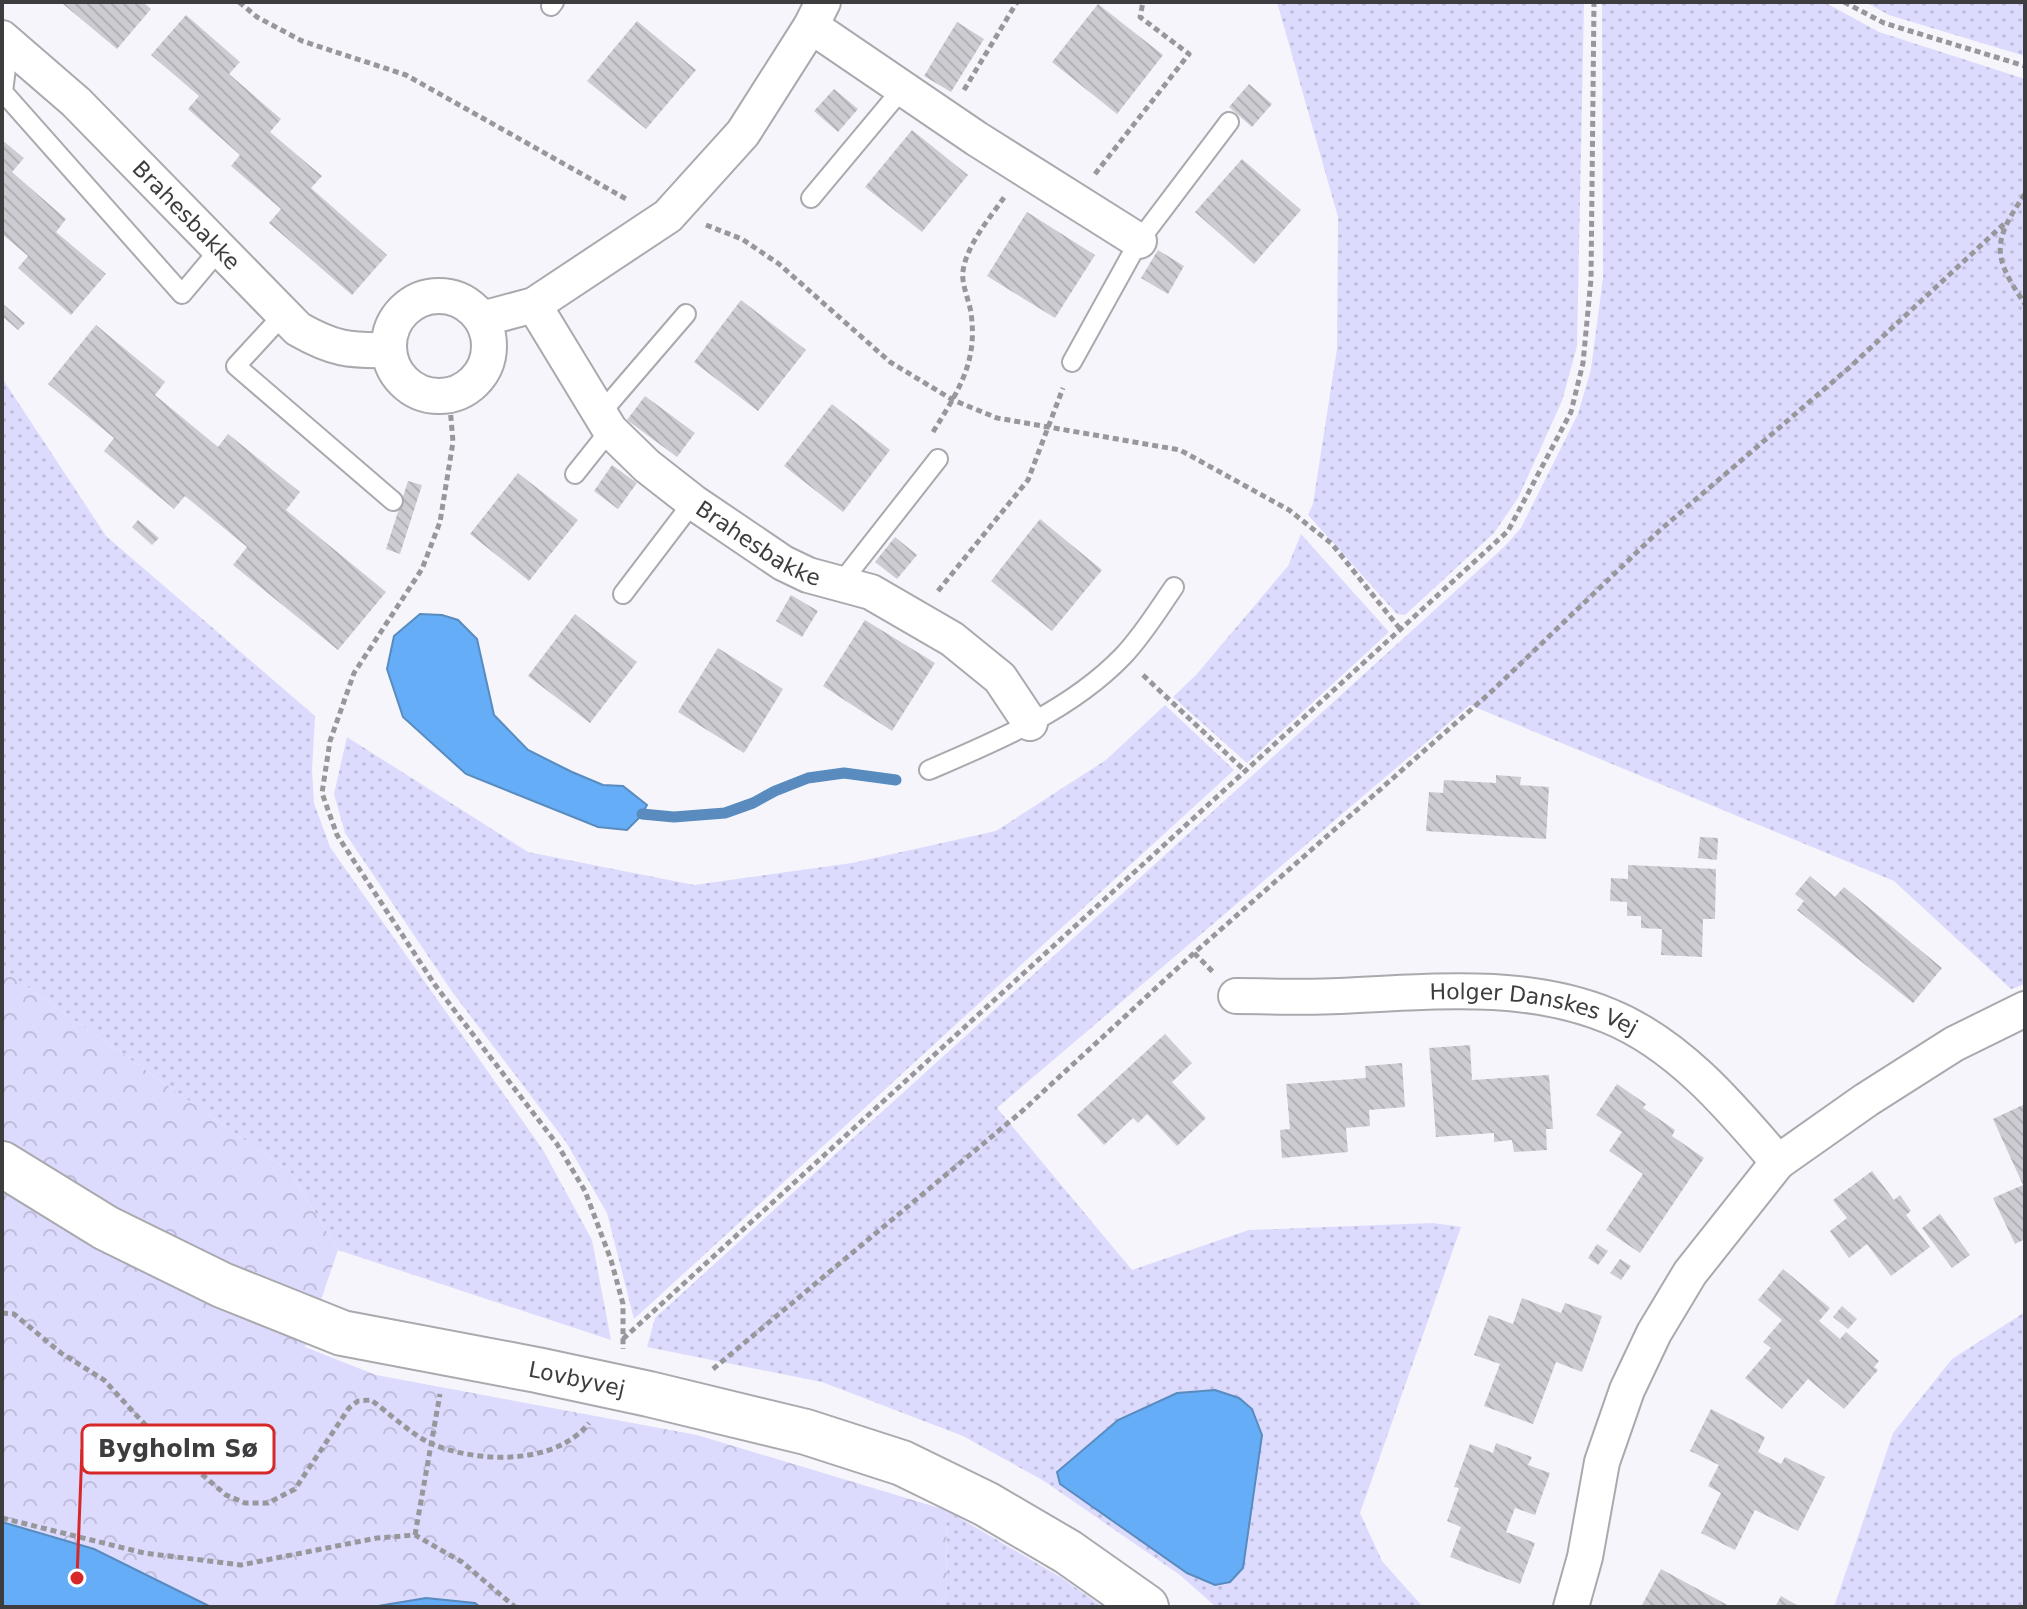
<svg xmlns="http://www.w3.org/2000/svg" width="2027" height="1609" font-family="'DejaVu Sans',sans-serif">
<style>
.grass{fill:url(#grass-dots)}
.forest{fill:url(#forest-crowns)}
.water{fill:#65adf6;stroke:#598bbf;stroke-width:2}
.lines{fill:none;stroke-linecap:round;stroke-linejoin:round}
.stream{stroke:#598bbf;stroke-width:11}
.building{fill:url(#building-back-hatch)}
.service-casing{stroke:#a9a9ae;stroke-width:22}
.minor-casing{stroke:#a9a9ae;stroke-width:38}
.tertiary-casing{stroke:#a9a9ae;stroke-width:48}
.path{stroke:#98989c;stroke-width:5;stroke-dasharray:6 4;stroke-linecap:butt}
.service{stroke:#fff;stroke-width:18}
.minor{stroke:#fff;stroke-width:34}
.tertiary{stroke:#fff;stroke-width:44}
.labels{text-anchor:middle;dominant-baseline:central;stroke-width:6;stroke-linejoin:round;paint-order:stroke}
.street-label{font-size:22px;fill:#3d3d3f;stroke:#fff}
.leader{fill:none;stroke:#d62828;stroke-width:3}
.callout-dot{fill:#d62828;stroke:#fff;stroke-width:3}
.callout{fill:#fff;stroke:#d62828;stroke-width:3}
.callout-label{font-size:24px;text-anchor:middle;font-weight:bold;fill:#3d3d3f}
</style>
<defs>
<pattern id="grass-dots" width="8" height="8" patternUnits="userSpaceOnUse" patternTransform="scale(2)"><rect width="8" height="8" fill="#dcdbfe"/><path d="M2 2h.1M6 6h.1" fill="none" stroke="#bebddb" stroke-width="1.8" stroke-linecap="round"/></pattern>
<pattern id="forest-crowns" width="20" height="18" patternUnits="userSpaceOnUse" patternTransform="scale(2)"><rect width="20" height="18" fill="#dcdbfe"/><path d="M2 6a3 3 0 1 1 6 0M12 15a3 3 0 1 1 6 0" fill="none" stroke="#bebddb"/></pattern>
<pattern id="building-back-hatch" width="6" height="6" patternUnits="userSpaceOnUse" patternTransform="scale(2)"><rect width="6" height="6" fill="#ccccd2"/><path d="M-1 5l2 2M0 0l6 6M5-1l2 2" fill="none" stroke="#b0b0b5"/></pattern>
</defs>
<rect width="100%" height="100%" fill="#f5f5fb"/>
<path class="grass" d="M1277,2H1584L1577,346L1562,401L1518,498L1494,533L1405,615L1397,614L1308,515L1313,504L1337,349L1338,217Z
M1602,2H1824L1879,32L2025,79V984L2011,989L1894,881L1470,705L997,1108L1132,1270L1249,1230L1433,1223L1461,1227L1360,1513L1382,1561L1423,1607H1216L1180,1575L1044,1481L963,1436L822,1382L647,1347L655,1318L1504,547L1521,528L1578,414L1591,369L1603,278Z
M1865,2H2025V56L1889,15Z
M2,378L106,536L315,716L312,770L314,803L330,847L543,1150L592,1240L611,1340L338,1250L290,1172L2,969Z
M1301,534L1389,632L1247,763L1173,697L1196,675L1288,566Z
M1165,705L1234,770L634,1319L607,1213L566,1142L453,993L345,833L334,794L347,737L528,852L694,885L852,863L996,831L1106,760Z
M2025,1312V1607H1834L1893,1433L1952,1359Z
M946,1510L1062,1578L1103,1607H939L947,1590Z"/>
<path class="forest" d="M2,969L290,1172L338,1250L305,1347L376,1375L697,1435L946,1510L947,1590L939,1607H480L475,1603L426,1598L372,1607H211L94,1549L2,1522Z"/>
<path class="water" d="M420,614L442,615L458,620L477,639L494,715L528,750L572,772L603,785L623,786L647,805L641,816L627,830L598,827L466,774L403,717L387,669L394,636Z
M1215,1390L1239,1398L1252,1409L1262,1435L1243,1568L1230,1582L1215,1585L1187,1573L1060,1484L1057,1472L1118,1420L1177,1393Z
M2,1522L94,1549L211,1607H2Z
M426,1598L475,1603L480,1607H372Z"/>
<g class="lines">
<path class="stream" d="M642,814L674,817L725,813L753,803L775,791L808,778L844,773L896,780"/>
</g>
<path class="building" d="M65,2H143L151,9L117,49L63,4Z
M1098,4L1163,55L1117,114L1052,62Z
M186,15L240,62L229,74L281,119L270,132L322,176L311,188L387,255L352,295L269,223L281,209L231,166L240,155L188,109L199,96L151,55Z
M637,21L696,70L646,129L587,81Z
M957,22L984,39L951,92L924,76Z
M1249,84L1272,104L1252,127L1229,107Z
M834,89L858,109L838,132L814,111Z
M912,130L968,175L922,232L865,187Z
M2,140L24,158L12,172L66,219L56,232L106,274L71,315L18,268L28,256L2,234Z
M1242,159L1301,210L1254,264L1195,212Z
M1027,212L1095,255L1055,318L987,276Z
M1158,250L1184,266L1168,294L1141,278Z
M741,300L806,350L758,411L694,362Z
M2,303L25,323L18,330L2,316Z
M96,325L165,382L155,395L218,447L228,434L300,492L286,510L386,592L338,650L233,565L247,547L185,496L174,509L104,451L114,438L48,384Z
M645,396L695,433L677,457L627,420Z
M832,404L890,450L843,512L784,466Z
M612,465L637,483L618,509L594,491Z
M518,473L578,520L529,581L470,534Z
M408,481L422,485L400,554L386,549Z
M1040,519L1102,570L1052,631L991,581Z
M138,520L159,538L152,545L132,527Z
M895,537L917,555L897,579L875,562Z
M791,595L818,611L802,637L776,621Z
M575,614L637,662L590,723L528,676Z
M865,620L935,663L892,731L823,686Z
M718,648L783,689L744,753L678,712Z
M1496,775L1521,777L1520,785L1549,787L1546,839L1426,831L1429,792L1443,793L1444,780L1496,783Z
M1700,837L1718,838L1717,860L1698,858Z
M1628,865L1716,869L1715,919H1703L1702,957L1661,955L1662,929L1641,928V916H1627V902L1610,901L1611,878L1628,879Z
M1810,876L1835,897L1844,887L1942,968L1913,1003L1797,910L1804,901L1795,894Z
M1165,1034L1192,1063L1172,1082L1206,1118L1177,1146L1147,1114L1138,1123L1133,1118L1104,1145L1077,1115Z
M1470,1045L1472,1080L1549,1075L1553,1129H1546L1547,1150L1514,1152L1512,1140L1494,1142V1133L1436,1137L1429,1048Z
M1402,1063L1405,1107L1369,1110L1370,1126L1346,1128L1348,1152L1282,1158L1280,1130L1290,1129L1286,1084L1366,1078L1365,1066Z
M1617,1084L1646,1104L1643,1108L1675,1130L1672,1136L1704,1158L1640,1253L1606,1230L1643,1174L1609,1151L1622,1132L1596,1115Z
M2025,1104V1239L2015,1244L1993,1198L2023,1185L1993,1119Z
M1872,1171L1894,1200L1900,1195L1911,1211L1906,1215L1930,1247L1891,1276L1867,1244L1849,1258L1830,1231L1847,1218L1833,1200Z
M1940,1214L1970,1255L1952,1268L1922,1228Z
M1597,1244L1608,1251L1598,1265L1588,1258Z
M1620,1259L1631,1266L1621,1280L1610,1273Z
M1783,1269L1830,1308L1819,1321L1840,1339L1846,1332L1879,1361L1874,1367L1878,1370L1844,1409L1808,1379L1782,1409L1745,1378L1771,1348L1763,1342L1782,1320L1758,1300Z
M1522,1298L1561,1313L1565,1303L1602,1316L1582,1372L1556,1362L1533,1424L1484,1406L1500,1364L1474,1355L1489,1315L1513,1324Z
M1842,1306L1857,1319L1848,1329L1833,1317Z
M1711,1409L1765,1437L1758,1452L1781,1464L1785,1457L1825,1477L1798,1531L1755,1510L1735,1550L1701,1533L1721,1493L1708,1486L1719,1465L1690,1451Z
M1496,1443L1532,1457L1528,1465L1550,1473L1535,1515L1515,1508L1506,1532L1535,1543L1520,1584L1450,1557L1461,1527L1447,1521L1459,1488L1454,1487L1470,1444L1493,1453Z
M1661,1569L1731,1607H1641Z
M1781,1596L1800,1607H1775Z"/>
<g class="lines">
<defs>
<path id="service" d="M551,6L554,2
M9,44L3,92L182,294L219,250
M811,198L902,89
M282,316L236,366L393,501
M1072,362L1139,241L1229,122
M600,414L686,314
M575,474L610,430
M840,584L938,459
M623,594L693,502
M929,770C997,741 1071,710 1123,656C1143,635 1158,610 1174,587"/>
<g id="minor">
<path d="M811,26L977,139L1139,241"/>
<path id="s1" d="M2,38L76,102L298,329C333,349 349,351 389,350"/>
<circle cx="439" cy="346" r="50"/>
<path id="s2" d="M534,305L610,430L647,466L693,502L783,563L808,575L871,592L952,639L1000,678L1030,723"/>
<path d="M482,319L534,305L668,216L743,133L811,26L823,2"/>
<path id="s3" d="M1236,996C1270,996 1305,998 1339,996C1429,992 1524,981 1609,1016C1678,1044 1731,1107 1778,1162"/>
<path d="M1571,1607L1585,1557L1602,1462L1627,1390L1654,1333L1690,1273L1778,1162L1866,1100L1954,1044L2025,1009"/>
</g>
<g id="tertiary">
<path id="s4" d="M2,1164L106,1228L222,1285L342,1333L537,1370L649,1394L806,1432L902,1463L986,1504L1068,1552L1146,1607"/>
</g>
</defs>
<use href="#service" class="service-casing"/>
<use href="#minor" class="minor-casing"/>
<use href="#tertiary" class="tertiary-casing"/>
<path class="path" d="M239,2L257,17L302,41L406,75L628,200
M1844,2L1884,23L2025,66
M964,90L1017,2
M1095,174L1189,54L1140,17L1143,2
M2025,194C1992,242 1992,256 2025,304
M706,225L742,239L779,264L890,362L953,400L997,418L1180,450L1289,510L1332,544L1400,629
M449,395L453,442L440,522L422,569L354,673L330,741L322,793L337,835L435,985L557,1144L585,1191L611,1260L623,1304V1349
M933,432C958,391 978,363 971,313C969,300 961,283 963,271C967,244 990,218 1005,196
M938,591L1028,480L1063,388
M1143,675L1244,770
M1194,953L1213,972
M2,1313L14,1314L61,1353L104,1380L150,1430L226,1495L245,1503H268L295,1489L349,1408L358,1401L371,1400C389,1413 412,1435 432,1444C478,1463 555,1466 589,1423
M623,1339L1508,531L1571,412L1583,363L1591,279L1594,2
M713,1369L1020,1113L1194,953L1491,692L1659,531L1850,367L2005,223
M2,1518L144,1553L241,1565L377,1538L415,1535L462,1562L515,1607
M415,1535L440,1394"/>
<use href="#service" class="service"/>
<use href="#minor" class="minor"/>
<use href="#tertiary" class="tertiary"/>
</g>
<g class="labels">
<g class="street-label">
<text stroke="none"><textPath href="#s1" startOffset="256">Brahesbakke</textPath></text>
<text stroke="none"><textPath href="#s2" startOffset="334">Brahesbakke</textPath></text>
<text stroke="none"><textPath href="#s3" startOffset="300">Holger Danskes Vej</textPath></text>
<text stroke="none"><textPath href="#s4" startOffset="620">Lovbyvej</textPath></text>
</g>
</g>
<path class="leader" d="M77 1578L82 1449"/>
<circle class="callout-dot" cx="77" cy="1578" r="8"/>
<rect class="callout" x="82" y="1425" width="192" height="48" rx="8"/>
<g class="callout-label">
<text x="178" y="1457">Bygholm Sø</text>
</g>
<rect width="2027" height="1609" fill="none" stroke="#3d3d3f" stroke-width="8"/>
</svg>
